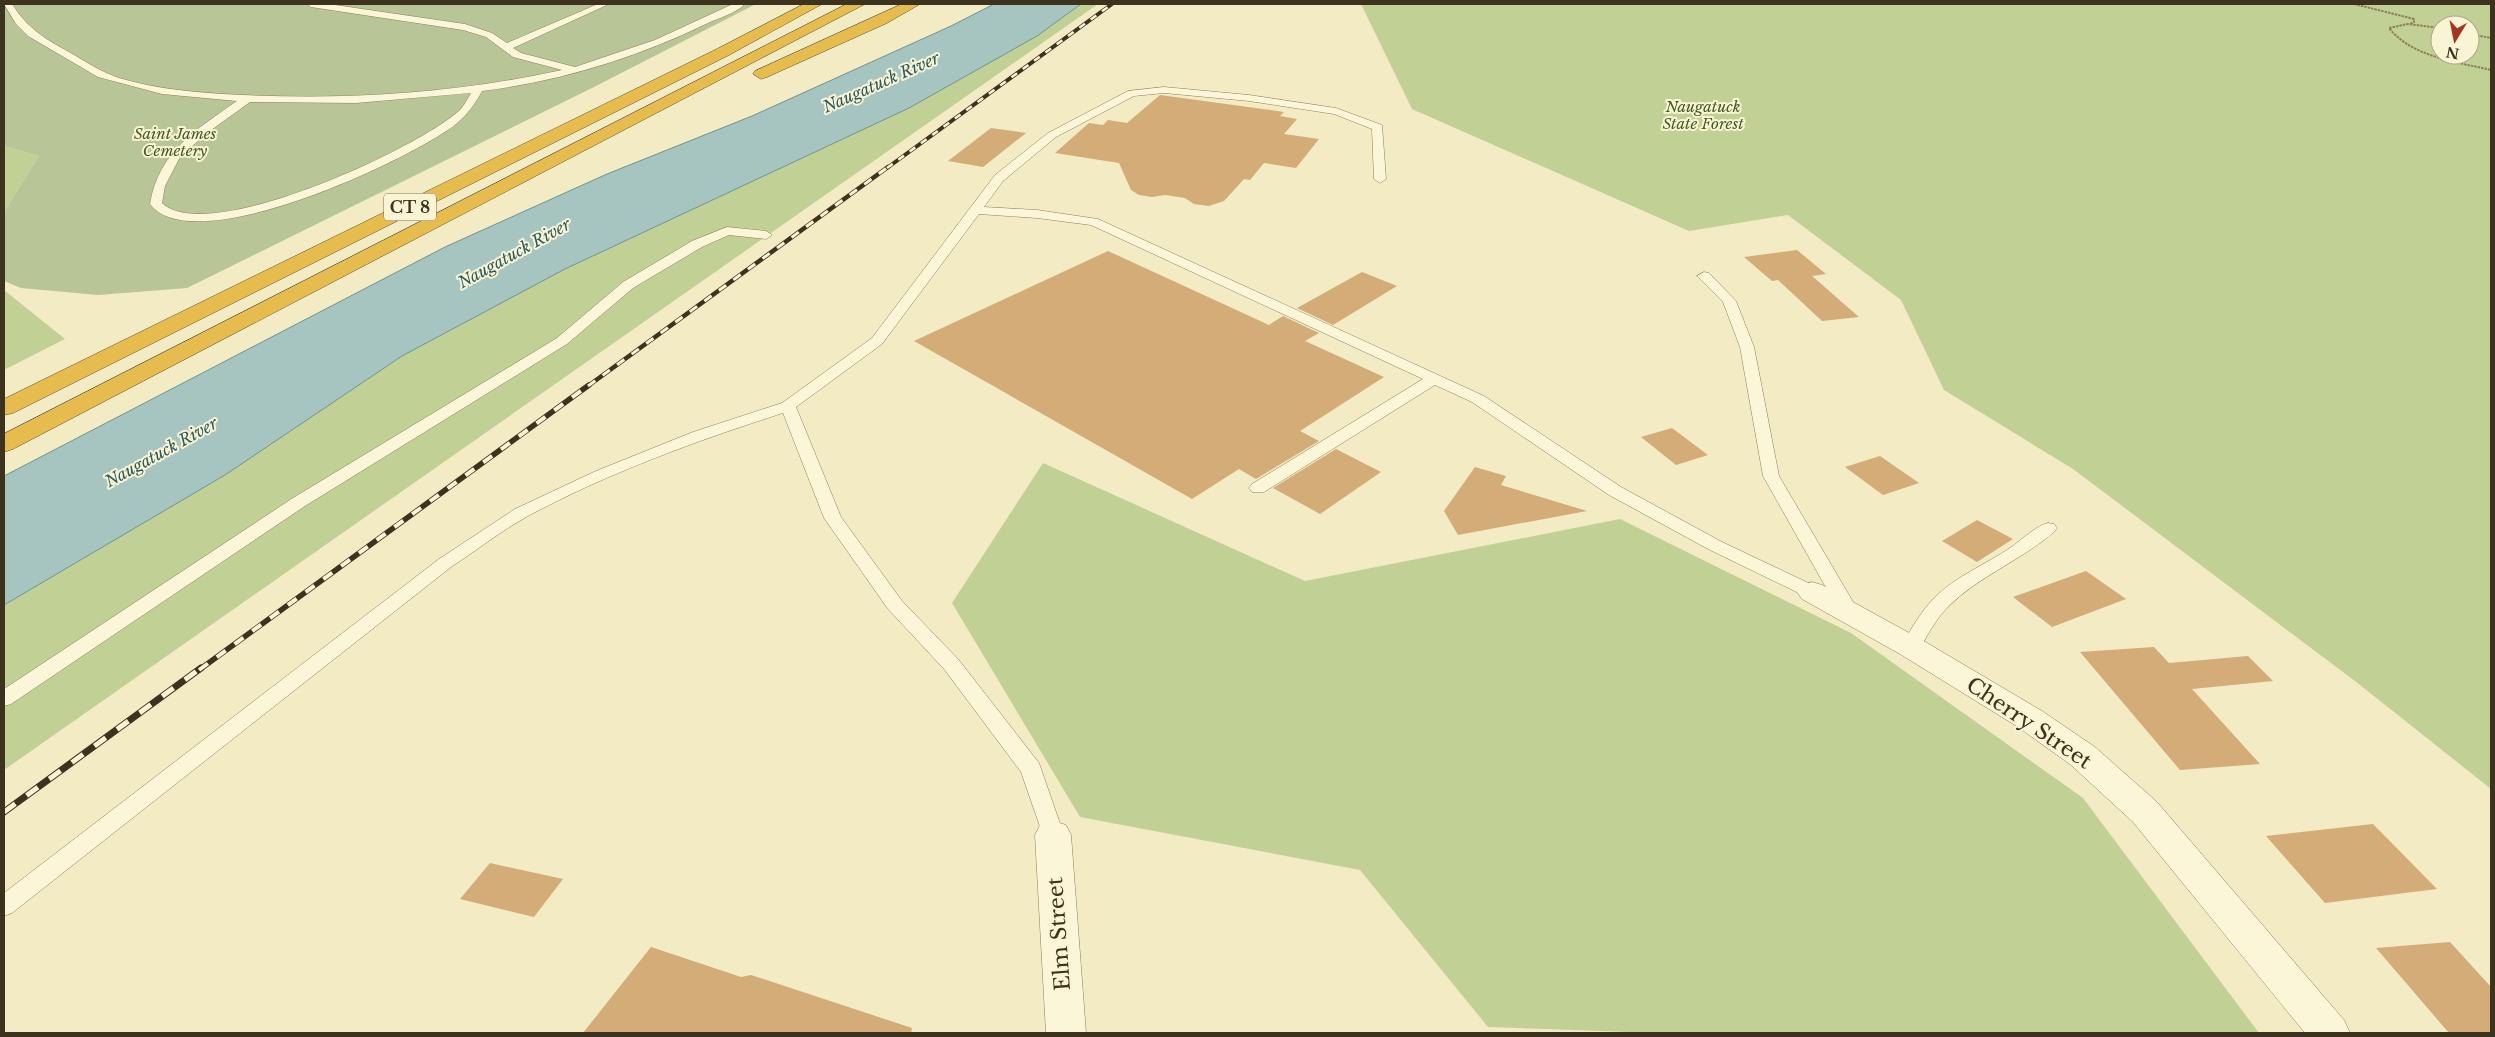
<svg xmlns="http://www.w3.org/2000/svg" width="2495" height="1037" font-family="'Libre Baskerville',serif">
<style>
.green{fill:#c1d196;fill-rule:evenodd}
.cemetery{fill:#b8c596}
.water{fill:#a6c5c0;stroke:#6c9490}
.building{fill:#d3ac77}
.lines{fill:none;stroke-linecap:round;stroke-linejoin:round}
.service-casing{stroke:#8e7d58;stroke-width:1}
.minor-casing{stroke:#8e7d58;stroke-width:1}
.motorway-casing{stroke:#5c4a2d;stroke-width:1}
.path{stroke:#8e7d58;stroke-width:2;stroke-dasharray:2.5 1;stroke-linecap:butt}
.service{fill:#fbf6d8;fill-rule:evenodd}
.minor{fill:#fbf6d8;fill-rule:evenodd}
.motorway{fill:#e7bc4e;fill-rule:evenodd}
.rail-far3-casing{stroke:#3d321e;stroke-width:4}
.rail-far2-casing{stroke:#3d321e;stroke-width:4.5}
.rail-far1-casing{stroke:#3d321e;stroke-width:5.5}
.rail-casing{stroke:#3d321e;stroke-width:7}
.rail-far3{stroke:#f8f4d4;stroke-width:2.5;stroke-dasharray:7;stroke-linecap:butt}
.rail-far2{stroke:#f8f4d4;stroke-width:3;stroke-dasharray:9;stroke-linecap:butt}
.rail-far1{stroke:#f8f4d4;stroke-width:4;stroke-dasharray:11;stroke-linecap:butt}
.rail{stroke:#f8f4d4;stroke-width:5;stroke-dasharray:14;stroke-linecap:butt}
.labels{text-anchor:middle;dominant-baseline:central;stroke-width:4;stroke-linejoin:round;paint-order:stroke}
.far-park-label{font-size:15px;font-style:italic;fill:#445b22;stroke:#f8f4d4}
.far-water-label{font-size:16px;font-style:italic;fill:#2c595e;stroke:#f8f4d4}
.shield{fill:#f8f4d4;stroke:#756c55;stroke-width:1}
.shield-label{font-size:16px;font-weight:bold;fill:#3d321e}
.near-street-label{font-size:21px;fill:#3d321e;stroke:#f8f4d4}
</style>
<rect width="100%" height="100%" fill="#f2ebc4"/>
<path class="green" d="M1081,4H1098L4,770V605L225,475L402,356L565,269L909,108L1037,36Z
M1361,4H2491V789L2355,681L2073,469L1944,390L1901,300L1788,215L1689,231L1412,109ZM2440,25H2470V55H2440Z
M4,146L39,156L4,212Z
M4,290L65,339L4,370Z
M1043,463L1305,581L1620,519L1851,633L2083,798L2259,1033H1657L1488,1027L1360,870L1080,817L952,603Z"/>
<path class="cemetery" d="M4,4H756L592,88L187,288L98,295L21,288L4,281V212L39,156L4,146Z"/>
<path class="water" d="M994,4H1081L1037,36L909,108L565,269L402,356L225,475L4,605V476L445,247L607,174L752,116L951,26Z"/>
<path class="building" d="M1160,95L1284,112L1280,116L1297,119L1284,134L1319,139L1296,168L1264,163L1250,180L1244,179L1224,201L1209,206L1194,204L1185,198L1165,195L1152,197L1139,195L1131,190L1119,163L1055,153L1089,123L1103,125L1108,120L1127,123Z
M991,128L1026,133L983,167L948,161Z
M1797,250L1826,274L1812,276L1859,317L1822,321L1778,280L1772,281L1744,257Z
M1108,251L1269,325L1283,316L1319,333L1305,341L1384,377L1300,431L1319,441L1256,479L1239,469L1192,499L914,341Z
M1362,272L1397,286L1333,325L1297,308Z
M1672,428L1708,455L1676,465L1641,437Z
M1336,449L1381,472L1320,514L1273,488Z
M1880,456L1919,483L1883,495L1845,467Z
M1475,467L1506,476L1501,485L1587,511L1458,535L1444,511Z
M1977,520L2013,539L1977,562L1942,541Z
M2086,571L2126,599L2052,627L2013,597Z
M2154,647L2169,663L2248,656L2273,681L2192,689L2260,764L2180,770L2080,652Z
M2373,824L2437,889L2325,903L2266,836Z
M490,863L563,879L534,917L460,899Z
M2450,942L2491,987V1033H2449L2376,948Z
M651,947L741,977L751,975L912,1028L911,1033H583Z"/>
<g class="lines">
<defs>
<path id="service" d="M4,4H12C27,28 45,39 69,52C86,62 101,72 119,78C159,90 202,93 243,95C350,100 457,93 562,70L513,57L486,37L463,30L311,7L307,4H328L465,24L492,33L507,43L598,4H609L513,48L521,53L575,67L655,40L733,4H745C736,13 719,18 708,23C636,58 561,81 482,91C475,104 468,114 456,124C412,159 193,262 150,204C159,151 196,130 237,101L162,94L98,77L28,36L16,24ZM471,93C468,98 465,104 461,109C422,147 207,247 162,203L165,186L180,157L207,133L250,102L356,103Z
M1164,87L1249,95L1336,108L1382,125L1386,179L1380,183L1374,179L1372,129L1334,114L1249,101L1164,93L1134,96L1056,137L1003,181L984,207L1037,210L1098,219L1484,396L1621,487L1722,542L1819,588L1821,592L1819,596L1812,598L1805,596L1710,550L1609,495L1472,402L1435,385L1264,492H1252L1249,488L1252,484L1423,379L1091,225L1037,218L979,214L882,344L796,407L841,517L902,601L958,659L1039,763L1064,835L1061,841L1053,844L1045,841L1021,772L944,669L888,609L824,518L783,413C696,441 608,473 528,516C501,531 477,550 451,567L12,913L4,916V893L439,559L515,509L596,471L693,432L782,403L872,338L995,175L1048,133L1128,91Z
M727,227L766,231L772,235L766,239L729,235L702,247L633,288L567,344L305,506L11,704L4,706V689L293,498L557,338L623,282L692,241Z
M1704,272L1709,273L1736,301L1754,347L1779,476L1859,612L1856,616L1849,618L1842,616L1763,476L1740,347L1723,302L1697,276Z
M2048,523L2054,524L2057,528L2054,532C2022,560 1977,577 1948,607C1935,620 1927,636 1918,652L1911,654L1904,652L1901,647C1911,629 1921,611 1936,596C1957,576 1986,564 2010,548C2022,540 2035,526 2048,523Z"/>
<path id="minor" d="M1812,582L1822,585L1922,640L2042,711L2095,747L2157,802L2344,1020L2350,1033H2305L2133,822L2071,765L2018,727L1900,654L1802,599L1797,592L1802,585Z
M1053,821L1066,825L1071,835L1086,1033H1046L1035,835L1040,825Z"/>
<path id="motorway" d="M804,4H822L729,55L13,413L4,415V399L717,49Z
M847,4H865L13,449L4,452V434Z
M902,4H920L887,23L767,77L761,79L753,74L755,71Z"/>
</defs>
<use href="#service" class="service-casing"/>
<use href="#minor" class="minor-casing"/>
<use href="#motorway" class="motorway-casing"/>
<path class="path" d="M2354,4L2414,19V22L2410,24
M2440,28L2408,24L2389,28C2412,57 2457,62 2491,70
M2470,34L2491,38"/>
<use href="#service" class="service"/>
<use href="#minor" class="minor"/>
<use href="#motorway" class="motorway"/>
<defs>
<path id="rail-far3" d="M887,168L1112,4"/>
<path id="rail-far2" d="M588,386L888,167"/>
<path id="rail-far1" d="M199,670L589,385"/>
<path id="rail" d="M4,812L201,668"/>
</defs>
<use href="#rail-far3" class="rail-far3-casing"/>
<use href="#rail-far2" class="rail-far2-casing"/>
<use href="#rail-far1" class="rail-far1-casing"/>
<use href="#rail" class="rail-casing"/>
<use href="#rail-far3" class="rail-far3"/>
<use href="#rail-far2" class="rail-far2"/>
<use href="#rail-far1" class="rail-far1"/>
<use href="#rail" class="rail"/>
</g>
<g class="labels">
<g class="far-park-label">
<text x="1703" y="106">Naugatuck<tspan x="1703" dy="17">State Forest</tspan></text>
<text x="175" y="133">Saint James<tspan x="175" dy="17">Cemetery</tspan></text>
</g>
<g class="far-water-label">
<text transform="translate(881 82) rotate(-24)">Naugatuck River</text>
<text transform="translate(514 253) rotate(-29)">Naugatuck River</text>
<text transform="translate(161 452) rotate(-29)">Naugatuck River</text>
</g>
<rect class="shield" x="384" y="193.5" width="52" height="27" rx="4"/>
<g class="shield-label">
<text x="410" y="207">CT 8</text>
</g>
<g class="near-street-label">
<text transform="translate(2029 723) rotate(34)">Cherry Street</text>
<text transform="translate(1059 934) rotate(-94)">Elm Street</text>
</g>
</g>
<rect width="2495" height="1037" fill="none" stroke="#3d321e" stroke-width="10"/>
<g transform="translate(2455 40) rotate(190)"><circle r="24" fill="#f8f4d4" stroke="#ada68b"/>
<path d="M0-4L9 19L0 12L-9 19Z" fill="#a23623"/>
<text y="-8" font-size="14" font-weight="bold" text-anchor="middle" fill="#3d321e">N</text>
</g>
</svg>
